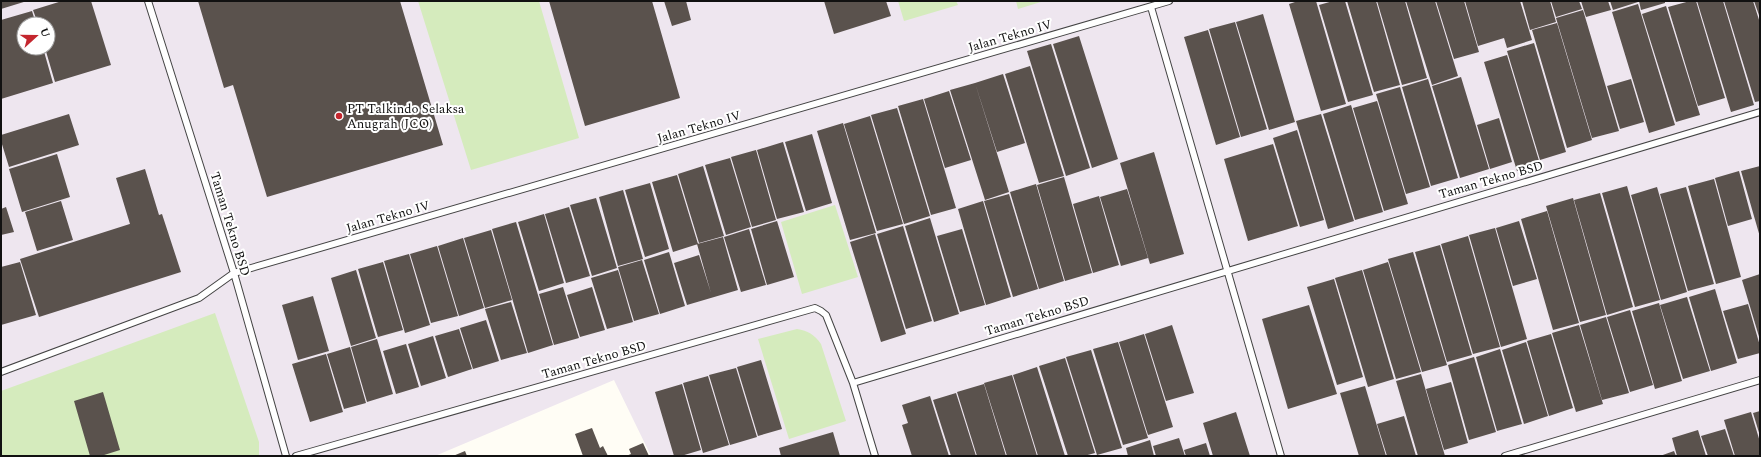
<svg xmlns="http://www.w3.org/2000/svg" width="1761" height="457" font-family="Spectral,serif">
<style>
.industrial{fill:#eee6ef;fill-rule:evenodd}
.green{fill:#d5ebbd}
.building{fill:#5a524d}
.lines{fill:none;stroke-linecap:round;stroke-linejoin:round}
.service-casing{stroke:#444;stroke-width:8}
.service{stroke:#fff;stroke-width:6}
.poi-dot{fill:#c4262e;stroke:#fff;stroke-width:1.5}
.labels{text-anchor:middle;dominant-baseline:central;stroke-width:4;stroke-linejoin:round;paint-order:stroke}
.street-label{font-size:13px;fill:#111;stroke:#fff}
.poi-label{font-size:13px;fill:#111;stroke:#fff;text-anchor:start}
</style>
<rect width="100%" height="100%" fill="#fffdf5"/>
<path class="industrial" d="M1,1H1760V456H651L614,380L435,456H1ZM24,24H48V48H24Z"/>
<path class="green" d="M418,1H539L579,138L471,170Z
M898,1H956L958,5L904,21Z
M1016,1H1044L1018,9Z
M835,205L858,277L802,294L781,222Z
M215,313L259,442V456H1V391Z
M797,329C808,331 814,334 821,344L846,421L789,439L758,339Z"/>
<path class="building" d="M1,1H27L1,9Z
M62,1H91L111,65L55,82L45,48H48V24H38L33,10Z
M198,1H400L443,145L267,197L233,85L224,88Z
M549,1H652L680,98L585,126Z
M664,1H686L691,20L672,26Z
M824,1H886L891,16L834,34Z
M1298,1H1316L1346,104L1321,111L1289,4Z
M1333,1H1345L1373,95L1348,102L1319,5Z
M1347,1H1376L1400,85L1374,92Z
M1377,1H1405L1427,78L1402,85Z
M1406,1H1435L1458,76L1432,85Z
M1436,1H1464L1479,52L1454,59Z
M1465,1H1520L1532,40L1507,48L1504,38L1478,46Z
M1522,1H1550L1556,22L1530,30Z
M1551,1H1579L1582,9L1556,17Z
M1581,1H1608L1611,10L1586,17Z
M1610,1H1637L1638,2L1613,10Z
M1639,1H1665V3L1641,10Z
M1690,1H1696L1725,98L1698,106L1668,7Z
M1697,1H1723L1754,105L1731,112Z
M1724,1H1753L1760,23V101L1755,102Z
M1754,1H1760V18Z
M1638,4L1675,125L1649,133L1612,12Z
M1666,6L1700,115L1676,122L1642,14Z
M1583,10L1619,131L1592,138L1556,18Z
M32,11L36,24H24V48H43L53,83L1,99V20Z
M1263,14L1295,122L1269,130L1236,22Z
M1235,22L1267,129L1241,137L1209,29Z
M1557,23L1592,140L1567,148L1532,30Z
M1208,30L1240,137L1216,145L1184,37Z
M1079,36L1118,159L1092,168L1053,44Z
M1534,43L1566,152L1540,160L1507,51Z
M1051,44L1090,168L1066,176L1027,51Z
M1507,55L1540,164L1517,171L1484,62Z
M1030,66L1064,176L1039,183L1005,74Z
M1003,74L1025,143L997,152L975,83Z
M1461,77L1489,169L1460,178L1432,86Z
M1428,79L1458,178L1431,186L1402,87Z
M1631,79L1644,122L1620,129L1607,86Z
M975,83L1009,192L985,200L950,90Z
M1400,87L1430,187L1406,194L1376,94Z
M949,91L971,160L945,168L924,99Z
M923,99L956,208L931,215L898,106Z
M1377,101L1408,204L1384,211L1353,108Z
M1351,105L1383,212L1355,220L1323,114Z
M897,108L930,216L904,224L871,115Z
M69,114L79,145L9,167L1,141V135Z
M1321,114L1354,221L1328,229L1296,121Z
M870,116L903,224L877,231L844,124Z
M1499,118L1512,162L1490,169L1477,125Z
M843,123L876,233L850,240L817,131Z
M1297,130L1324,220L1300,227L1273,138Z
M812,134L832,203L806,211L785,142Z
M783,142L804,212L777,219L757,150Z
M1273,144L1298,226L1248,241L1224,159Z
M756,150L776,220L752,227L731,157Z
M1154,152L1184,254L1150,264L1120,163Z
M57,154L70,197L22,212L9,169Z
M730,158L751,227L726,235L705,165Z
M703,166L724,236L699,243L678,174Z
M1760,166V237L1741,171Z
M145,169L159,215L162,214L181,272L39,317L20,259L136,222L130,224L116,178Z
M1739,171L1752,219L1728,226L1715,178Z
M677,175L698,244L673,252L652,182Z
M1064,177L1092,273L1065,281L1037,185Z
M1714,179L1741,277L1716,284L1688,186Z
M650,183L669,249L645,257L625,190Z
M1036,184L1064,281L1039,289L1010,192Z
M1627,186L1660,300L1635,307L1602,193Z
M1657,187L1687,292L1661,300L1631,195Z
M1686,187L1714,284L1688,291L1660,194Z
M1127,189L1148,258L1121,266L1100,197Z
M623,190L643,259L618,266L599,197Z
M1600,193L1633,307L1607,315L1574,200Z
M1009,194L1038,289L1013,297L984,201Z
M1099,196L1119,265L1093,273L1073,204Z
M596,198L617,268L592,276L570,205Z
M1573,198L1606,315L1580,322L1546,206Z
M61,201L73,240L37,251L25,212Z
M983,201L1011,297L986,305L958,209Z
M6,207L14,232L1,235V209Z
M569,207L590,276L566,283L545,214Z
M1547,211L1579,323L1553,330L1521,219Z
M544,214L564,283L539,291L518,222Z
M930,218L959,314L934,322L905,226Z
M777,221L794,277L767,285L751,229Z
M1519,221L1537,279L1513,286L1496,228Z
M516,222L553,345L528,353L492,229Z
M903,226L932,321L906,329L877,234Z
M1495,228L1527,339L1501,347L1469,235Z
M749,229L766,285L741,292L724,237Z
M962,229L985,305L960,312L937,236Z
M491,230L512,300L485,308L464,238Z
M875,234L906,334L881,342L850,242Z
M1468,236L1500,347L1473,354L1441,244Z
M723,237L738,290L687,305L674,263L699,255L711,293L697,244Z
M463,238L484,308L459,316L438,246Z
M1440,245L1472,355L1447,362L1415,252Z
M437,246L458,316L431,323L410,254Z
M669,252L685,306L660,314L644,260Z
M1413,252L1447,365L1422,372L1388,259Z
M409,254L430,325L405,333L384,261Z
M642,260L659,314L634,321L618,267Z
M20,262L36,315L1,325V267Z
M383,262L403,330L378,337L358,269Z
M1388,262L1421,372L1396,379L1363,270Z
M356,270L376,338L351,346L331,278Z
M618,270L633,322L607,329L591,278Z
M1362,270L1394,379L1368,387L1335,278Z
M1760,274V340L1742,280Z
M1334,279L1363,377L1337,385L1307,287Z
M563,287L579,338L554,345L539,294Z
M592,287L605,330L580,337L567,295Z
M1715,289L1737,363L1711,371L1689,297Z
M313,296L329,351L298,360L282,305Z
M1687,297L1710,371L1683,379L1660,305Z
M511,302L527,353L501,360L485,309Z
M1659,303L1682,381L1655,389L1632,311Z
M1748,304L1760,346V353L1738,359L1723,311Z
M1309,305L1337,394L1288,409L1262,319Z
M1630,310L1653,385L1630,392L1607,317Z
M1606,317L1629,393L1602,400L1580,325Z
M486,320L499,361L473,369L460,328Z
M1172,325L1194,393L1166,401L1145,334Z
M1579,325L1603,404L1576,412L1552,333Z
M459,329L472,369L448,377L435,336Z
M1144,334L1173,427L1148,435L1119,342Z
M1551,334L1573,408L1549,416L1527,341Z
M433,336L446,378L421,386L408,344Z
M377,339L393,394L367,402L351,347Z
M1118,342L1148,438L1123,445L1093,349Z
M1526,342L1548,416L1524,424L1502,350Z
M406,344L419,387L396,394L383,351Z
M350,347L366,403L344,409L327,354Z
M1500,349L1522,424L1497,431L1476,357Z
M1091,350L1122,448L1097,455L1066,357Z
M326,354L343,412L310,422L292,364Z
M1474,357L1496,432L1469,440L1448,365Z
M1065,358L1095,453L1084,456H1068L1039,366Z
M761,360L782,429L758,436L737,367Z
M1037,367L1065,456H1038L1013,375Z
M736,368L757,437L730,445L709,375Z
M1421,374L1445,456H1418L1396,381Z
M1012,375L1037,456H1007L984,383Z
M708,376L729,445L703,453L683,383Z
M1451,382L1468,443L1444,450L1426,389Z
M682,384L701,450L681,456H674L655,392Z
M984,384L1006,456H977L957,392Z
M1365,386L1386,456H1359L1340,393Z
M103,392L120,450L101,456H90L74,401Z
M956,393L976,456H951L933,400Z
M930,396L949,456H912L902,425L908,423L902,405Z
M1760,411V436L1753,413Z
M1236,412L1250,456H1213L1203,423Z
M1751,412L1760,442V456H1735L1724,420Z
M1404,416L1416,456H1387L1377,424Z
M592,428L600,448L603,446L608,456H583L575,434Z
M1725,429L1734,456H1708L1701,436Z
M1698,430L1706,456H1677L1672,438Z
M833,432L840,456H781L779,448Z
M1179,438L1185,456H1156L1153,446Z
M1150,440L1154,456H1128L1126,448Z
M643,443L649,456H626L631,454L629,449Z
M1206,443L1210,456H1186L1184,450Z
M465,451L467,456H453Z
M1674,451L1676,456H1660Z"/>
<g class="lines">
<defs>
<path id="service" d="M148,1L234,273L286,456
M1151,7L1281,456
M1,372L199,298L234,273L1169,1
M853,383L1760,112
M296,456L815,308L821,311L826,315L853,383L875,456
M1505,456L1760,380"/>
</defs>
<use href="#service" class="service-casing"/>
<use href="#service" class="service"/>
</g>
<circle class="poi-dot" cx="339" cy="116" r="4"/>
<g class="labels">
<g class="street-label">
<text transform="translate(1010 36) rotate(-16)">Jalan Tekno IV</text>
<text transform="translate(699 127) rotate(-16)">Jalan Tekno IV</text>
<text transform="translate(1491 180) rotate(-16)">Taman Tekno BSD</text>
<text transform="translate(388 217) rotate(-16)">Jalan Tekno IV</text>
<text transform="translate(230 224) rotate(73)">Taman Tekno BSD</text>
<text transform="translate(1037 316) rotate(-17)">Taman Tekno BSD</text>
<text transform="translate(594 360) rotate(-16)">Taman Tekno BSD</text>
</g>
<g class="poi-label">
<text x="347" y="109">PT Talkindo Selaksa<tspan x="347" dy="15">Anugrah (JCO)</tspan></text>
</g>
</g>
<rect width="1761" height="457" fill="none" stroke="#111111" stroke-width="4"/>
<g transform="translate(36 36) rotate(69)"><circle r="19" fill="#ffffff" stroke="#a0a0a0"/>
<path d="M0-3L7 15L0 10L-7 15Z" fill="#c4262e"/>
<text y="-6" font-size="11" font-weight="bold" text-anchor="middle" fill="#111111">U</text>
</g>
</svg>
